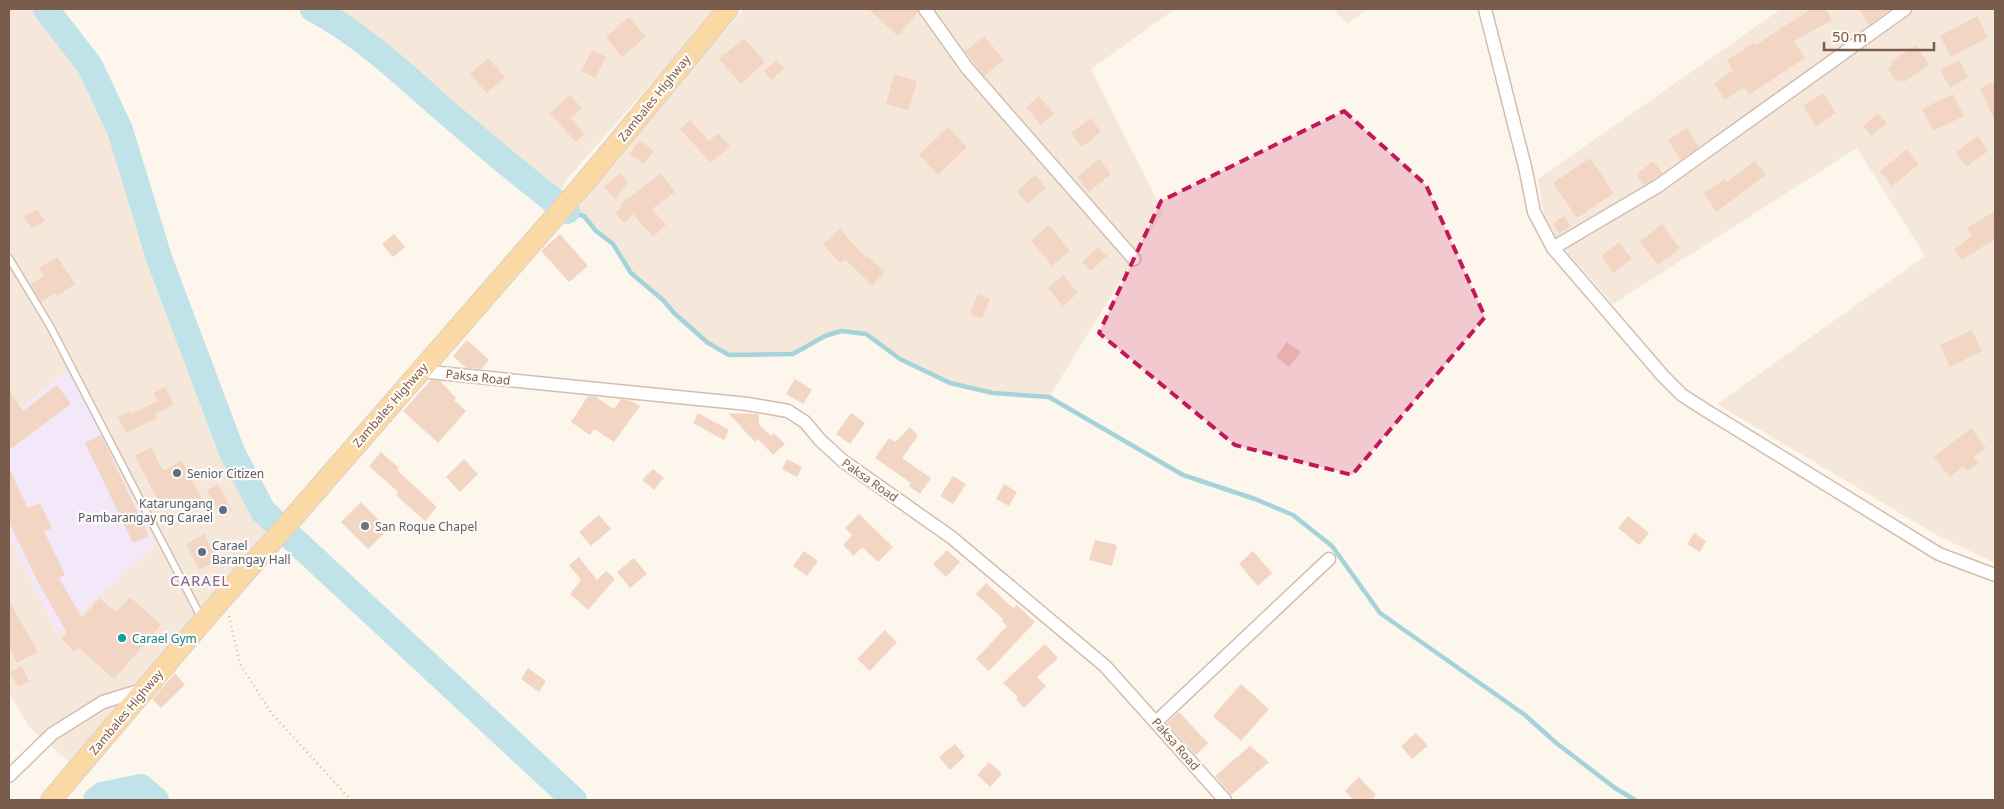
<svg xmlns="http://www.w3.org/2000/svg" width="2004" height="809" font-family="'Noto Sans',sans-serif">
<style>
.residential{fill:#f5e8da}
.education{fill:#f3e8fa}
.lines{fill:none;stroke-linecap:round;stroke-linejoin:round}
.stream{stroke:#a5d3da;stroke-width:4.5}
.river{stroke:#bfe3e8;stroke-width:26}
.building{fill:#f3d5c3}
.service-casing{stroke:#d1beb0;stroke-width:9}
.minor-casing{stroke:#d1beb0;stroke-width:15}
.primary-casing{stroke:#dad1cd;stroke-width:22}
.path{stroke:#d9b8a5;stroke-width:2.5;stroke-dasharray:1 4;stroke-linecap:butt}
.service{stroke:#fff;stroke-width:6}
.minor{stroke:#fff;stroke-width:12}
.primary{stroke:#fbd9a5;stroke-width:20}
.marked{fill:#c2185b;fill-opacity:0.2;stroke:#c2185b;stroke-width:4;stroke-dasharray:10 6;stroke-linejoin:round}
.service-dot{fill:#5c6f8a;stroke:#fffaf3;stroke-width:2}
.worship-dot{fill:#6b7280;stroke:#fffaf3;stroke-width:2}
.culture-dot{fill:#0f9aa8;stroke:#fffaf3;stroke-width:2}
.labels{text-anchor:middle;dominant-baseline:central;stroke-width:4.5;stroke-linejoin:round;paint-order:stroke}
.street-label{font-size:12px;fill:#7a5c4d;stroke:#fffaf3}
.service-label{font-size:12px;fill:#4e5e75;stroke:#fffaf3;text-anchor:start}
.worship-label{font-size:12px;fill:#5b616d;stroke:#fffaf3;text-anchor:start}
.culture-label{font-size:12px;fill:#0d838f;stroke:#fffaf3;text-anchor:start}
.quarter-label{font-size:15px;letter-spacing:1px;fill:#846695;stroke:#fffaf3}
</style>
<rect width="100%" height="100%" fill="#fdf6ec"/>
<path class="residential" d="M9,9H46L90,66L120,130L159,258L232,451L263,511L268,546L78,769L29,727L9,693Z
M313,9H717L567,179L555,202L520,176L403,73L333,19Z
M744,9H1175L1091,69L1163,212L1049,397L993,393L950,383L900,359L866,334L841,331L825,336L793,354L729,355L708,343L674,313L663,300L631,273L613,244L596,231L584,216L576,214L602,167L660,105Z
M1333,9H1368L1347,24Z
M1781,9L1995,10V563L1938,536L1717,404L1925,256L1857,148L1613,304L1560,244L1544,215L1538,179Z"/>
<path class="education" d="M69,369L156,545L57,634L9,537V417Z"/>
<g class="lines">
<path class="stream" d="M567,211L584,216L596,231L613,244L631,273L663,300L674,313L708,343L729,355L793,354L825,336L841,331L866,334L900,359L950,383L993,393L1049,397L1183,475L1255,499L1293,515L1332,546L1380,613L1525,715L1555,742L1615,788L1635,800"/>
<path class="river" d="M46,9L90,66L120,130L159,258L232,452L263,511L574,800
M313,9C359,33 399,70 437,104C480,141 522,177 567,211
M96,800L102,795L141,787L156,800"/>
</g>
<path class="building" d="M868,9H917L918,12L898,36Z
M1811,9H1826L1832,20L1794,41L1805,58L1749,95L1744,87L1725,100L1714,84L1733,70L1727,60L1754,43L1756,45Z
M1859,9H1891L1869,25Z
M1977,16L1988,37L1951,57L1940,36Z
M629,17L646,37L622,57L606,37Z
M984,36L1004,60L984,76L965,51Z
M744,38L765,62L741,84L719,59Z
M1916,45L1929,65L1904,82L1902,79L1897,82L1888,69L1893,65L1890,62Z
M592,50L606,57L595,78L581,71Z
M488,58L505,77L487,93L470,74Z
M777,60L784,69L771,80L764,71Z
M1959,60L1968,77L1950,88L1940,70Z
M894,74L917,81L909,110L886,104Z
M1995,81V121L1980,89Z
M1823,93L1836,113L1816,126L1803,106Z
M1953,94L1964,116L1933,131L1922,109Z
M570,95L582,108L571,118L585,134L576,142L550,113Z
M1039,96L1054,114L1041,125L1026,107Z
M1878,113L1887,123L1871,136L1863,126Z
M1091,118L1101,132L1082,147L1071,133Z
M690,120L709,141L718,133L730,146L711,163L680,129Z
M948,127L967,147L938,175L919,155Z
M1687,128L1699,147L1680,160L1668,140Z
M1978,136L1988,151L1966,167L1956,152Z
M640,140L654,151L643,164L630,154Z
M1907,149L1919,164L1892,186L1880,171Z
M1590,158L1614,193L1577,218L1553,183Z
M1099,159L1111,174L1089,192L1077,177Z
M1653,161L1663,173L1644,185L1636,175Z
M1755,161L1766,175L1716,212L1704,193L1725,179L1727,182Z
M620,173L628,182L615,199L604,187Z
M661,173L675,192L652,209L666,225L653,237L633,214L624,223L615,213L622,207L620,205Z
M1035,175L1046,188L1027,204L1017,191Z
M37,209L45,221L32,229L24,217Z
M1995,211V239L1962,260L1954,250L1972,236L1967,228Z
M1564,216L1571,226L1559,234L1553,223Z
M1662,224L1680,248L1658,265L1640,242Z
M1049,225L1070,251L1052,266L1031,240Z
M840,229L866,258L868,256L885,272L872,285L845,259L840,263L823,244Z
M394,234L405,247L393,257L382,244Z
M560,234L588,266L569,282L541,251Z
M1619,242L1632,259L1613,273L1601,256Z
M1098,247L1107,256L1091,271L1082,262Z
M57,257L75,284L57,296L55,293L41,302L31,284L44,276L39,268Z
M1063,275L1078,293L1063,306L1048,288Z
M978,294L990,299L982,319L970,314Z
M1972,330L1982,351L1950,367L1940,345Z
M467,340L489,360L481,369L466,368L453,356Z
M1287,342L1301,352L1289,367L1276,357Z
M795,379L812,390L803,404L786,394Z
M431,380L440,381L456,398L454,400L466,411L438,443L403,411Z
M57,385L71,404L9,450V390L23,411Z
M165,387L174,404L155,414L158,418L126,433L118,417L130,411L132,414L157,401L154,393Z
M588,396L596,397L614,409L621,399L632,401L640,406L614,442L594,429L590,435L571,422Z
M698,413L729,430L724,440L693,423Z
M728,413L759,414V424L771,436L774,433L785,444L773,455L758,439L755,442Z
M851,413L865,423L850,444L836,434Z
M910,427L918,436L902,458L931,478L920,494L909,486L911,483L875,458L889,438L895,442Z
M1971,428L1986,448L1974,457L1978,463L1967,471L1963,466L1950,477L1934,457Z
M101,435L149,536L133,543L85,443Z
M151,447L163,471L182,461L204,503L186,513L178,498L161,507L135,456Z
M381,452L399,468L397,470L437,507L425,521L396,495L398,492L369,466Z
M464,459L478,474L460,492L446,477Z
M787,459L802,467L797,477L782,469Z
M9,468L28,508L40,503L52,528L44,531L65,575L59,578L82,618L99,598L116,612L130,597L161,625L114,679L79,648L74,652L61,638L67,633L38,582L9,522Z
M653,469L664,478L654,490L642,480Z
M953,476L966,484L953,504L940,496Z
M218,484L232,511L221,517L207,490Z
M1004,484L1017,492L1009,506L996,499Z
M361,502L388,530L368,549L341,522Z
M859,514L893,547L878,562L862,547L854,556L843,545L852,535L845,528Z
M599,515L611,529L591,546L579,532Z
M1628,516L1649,533L1639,545L1618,528Z
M1694,533L1706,541L1700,552L1687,544Z
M204,534L218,560L199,570L186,544Z
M1095,540L1117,545L1112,566L1089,560Z
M947,550L960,562L946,577L933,564Z
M804,551L818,561L807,576L793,566Z
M1253,551L1272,573L1258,586L1239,564Z
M579,557L597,580L606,571L615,579L588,610L570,594L581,580L569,565Z
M634,558L647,574L630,588L617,572Z
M986,583L1013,608L1017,605L1035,622L989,671L976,659L1007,626L1002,621L1003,619L976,594Z
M9,601L38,652L17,663L9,647Z
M885,630L897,642L870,671L857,659Z
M1045,644L1058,658L1037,677L1046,686L1024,708L1016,699L1018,697L1003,683Z
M22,666L29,681L18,687L10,672Z
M528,668L546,681L539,692L521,679Z
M175,673L185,685L161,708L152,699Z
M1241,684L1269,709L1241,741L1213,716Z
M1179,712L1208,743L1196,755L1167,723Z
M1416,733L1428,746L1412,759L1401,746Z
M955,744L965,756L950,770L939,757Z
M1250,746L1269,762L1231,795L1215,776Z
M989,762L1002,774L990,787L977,775Z
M1359,777L1376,795L1371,800H1354L1345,791Z"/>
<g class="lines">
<defs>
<path id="service" d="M9,258L50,326L201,617"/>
<path id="minor" d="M925,9L967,68L1134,259
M1485,9L1526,171L1534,212L1553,248L1663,376L1682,395L1707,411L1939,554L1995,575
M1553,248L1658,186L1905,9
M419,371L748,404L788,411L805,422L820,440L843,461L951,537L1105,666L1225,800
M1156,722L1329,559
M9,776L52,734L103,702L142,690"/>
<path id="primary" d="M51,800L203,621L585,182L728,9"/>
</defs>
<use href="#service" class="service-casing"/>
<use href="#minor" class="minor-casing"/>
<use href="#primary" class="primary-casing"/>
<path class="path" d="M229,616L240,664L272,714L351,800"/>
<use href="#service" class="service"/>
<use href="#minor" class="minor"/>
<use href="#primary" class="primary"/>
</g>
<path class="marked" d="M1344,111L1426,185L1485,317L1352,475L1235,445L1099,333L1161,201Z"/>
<g class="service-dot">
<circle cx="177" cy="473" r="5"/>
<circle cx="223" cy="510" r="5"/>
<circle cx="202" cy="552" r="5"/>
</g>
<circle class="worship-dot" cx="365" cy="526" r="5"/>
<circle class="culture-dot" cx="122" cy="638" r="5"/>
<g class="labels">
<g class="street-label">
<text transform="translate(654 98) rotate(-51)">Zambales Highway</text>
<text transform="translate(478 377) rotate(6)">Paksa Road</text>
<text transform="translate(390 405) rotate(-49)">Zambales Highway</text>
<text transform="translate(870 480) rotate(35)">Paksa Road</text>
<text transform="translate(126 712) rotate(-50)">Zambales Highway</text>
<text transform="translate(1176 744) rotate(49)">Paksa Road</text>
</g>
<g class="service-label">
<text x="187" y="473">Senior Citizen</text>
<text x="213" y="503" text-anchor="end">Katarungang<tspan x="213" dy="14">Pambarangay ng Carael</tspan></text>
<text x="212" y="545">Carael<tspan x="212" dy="14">Barangay Hall</tspan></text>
</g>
<g class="worship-label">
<text x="375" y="526">San Roque Chapel</text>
</g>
<g class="culture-label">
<text x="132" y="638">Carael Gym</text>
</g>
<g class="quarter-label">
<text x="200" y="580">CARAEL</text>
</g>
</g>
<rect width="2004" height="809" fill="none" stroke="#7a5c4d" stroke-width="20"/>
<path d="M1824 42v8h110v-8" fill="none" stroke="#7a5c4d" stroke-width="2.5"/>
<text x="1832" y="42" font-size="15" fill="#7a5c4d" stroke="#fffaf3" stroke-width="4" paint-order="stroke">50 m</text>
</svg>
